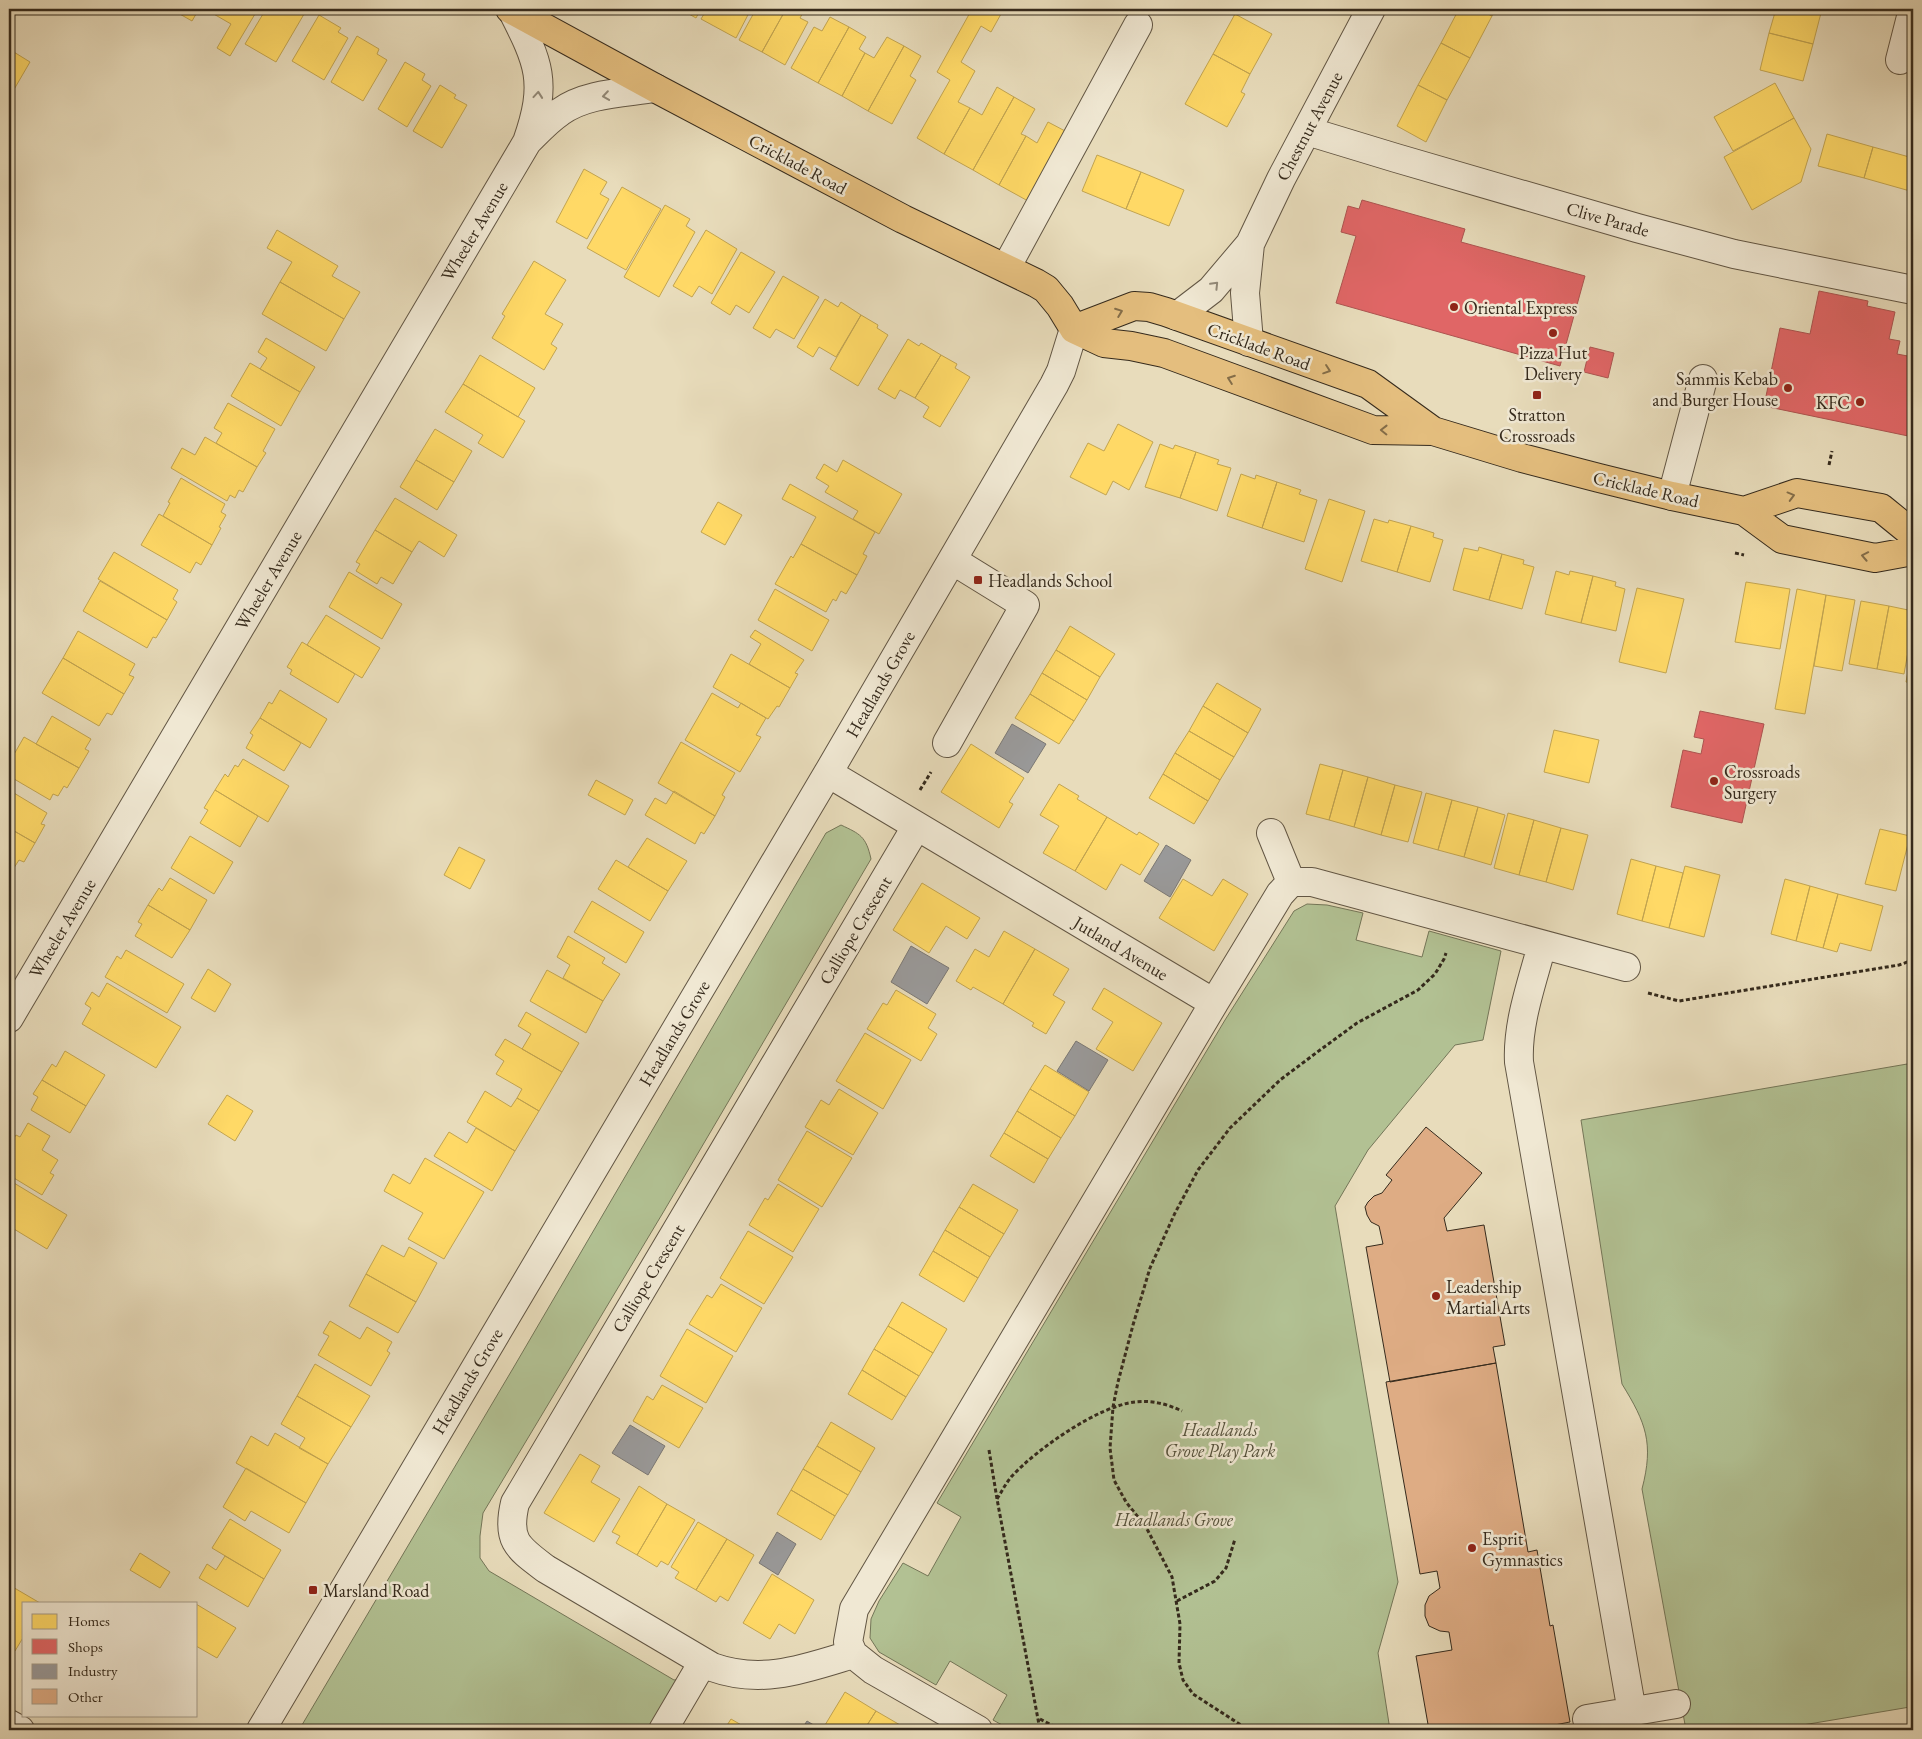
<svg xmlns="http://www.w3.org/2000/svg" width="1922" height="1739" font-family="'EB Garamond',serif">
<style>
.green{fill:#b2c193;stroke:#747658}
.homes{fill:#ffd966;stroke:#c2a450}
.shops{fill:#e06666;stroke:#ad5450}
.industry{fill:#999;stroke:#7b7874}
.building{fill:#deac84;stroke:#352a1c}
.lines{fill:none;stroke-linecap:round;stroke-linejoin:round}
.minor-casing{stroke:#625644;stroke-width:30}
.major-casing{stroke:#352a1c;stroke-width:30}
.path{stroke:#352a1c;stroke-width:3;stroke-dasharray:4 2.5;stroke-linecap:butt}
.minor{stroke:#f0e8d3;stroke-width:28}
.major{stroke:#e4be7e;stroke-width:28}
.oneway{stroke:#928978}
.oneway2{stroke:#846d48}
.poi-dot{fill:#8f2418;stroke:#f0e8d3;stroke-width:2}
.labels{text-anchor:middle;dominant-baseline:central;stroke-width:5;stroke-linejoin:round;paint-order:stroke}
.street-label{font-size:18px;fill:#352a1c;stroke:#f0e8d3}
.poi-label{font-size:18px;fill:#352a1c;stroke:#f0e8d3;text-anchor:start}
.park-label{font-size:18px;font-style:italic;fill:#54503a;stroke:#f0e8d3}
</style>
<rect width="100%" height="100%" fill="#e8dcbb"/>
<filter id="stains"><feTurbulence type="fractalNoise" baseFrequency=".004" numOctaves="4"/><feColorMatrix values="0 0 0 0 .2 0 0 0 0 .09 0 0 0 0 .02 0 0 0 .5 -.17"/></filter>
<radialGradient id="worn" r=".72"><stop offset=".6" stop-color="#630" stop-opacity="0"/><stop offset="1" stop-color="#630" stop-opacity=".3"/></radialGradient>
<path class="green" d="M841,825C860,834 866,836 871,859L664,1211L483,1513L480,1536V1558L489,1571L674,1680L681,1679L650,1730H299L515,1365L826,833Z
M1307,904L1327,905L1363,913L1356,940L1422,957L1429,931L1501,951L1483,1040L1455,1045L1368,1150L1335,1206L1398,1582L1378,1653L1390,1730H1011L993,1720L1007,1695L950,1661L936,1685L879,1652L870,1638L871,1619L879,1601L903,1563L928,1576L961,1517L937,1503L1225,1020L1294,911Z
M1913,1063V1708L1910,1707L1773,1730H1686L1642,1489C1654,1443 1646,1423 1622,1384L1581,1120Z"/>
<path class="homes" d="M171,9H199L192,21Z
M205,9H258L230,56L217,48L231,24Z
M266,9H307L276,62L245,44Z
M680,9H701L696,18Z
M707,9H751L736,38L701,19Z
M756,9H786L762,52L739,40Z
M786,9H805L800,18L808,22L785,65L762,52Z
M972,9H992L1001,14L991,32L981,26L961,62L975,71L958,102L970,108L944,154L917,138L950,80L937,72Z
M1459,9H1479L1492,16L1470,58L1441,43Z
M1479,9H1496L1492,16Z
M1776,9H1822L1813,44L1769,33Z
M1235,14L1272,34L1250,74L1213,54Z
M319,15L341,28L338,32L348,38L324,80L292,61Z
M830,17L849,27L818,83L791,68L814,27L822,31Z
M849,27L866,37L859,49L865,53L842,96L818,83Z
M1769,33L1813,44L1803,81L1760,70Z
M357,36L379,49L377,54L387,60L363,101L331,82Z
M887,37L904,46L868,111L842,96L865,53L874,58Z
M1441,43L1470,58L1447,100L1418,85Z
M904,46L921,56L910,76L916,80L892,124L868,111Z
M9,49L30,62L9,98Z
M1213,54L1250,74L1241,92L1245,94L1227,127L1185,104Z
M405,62L425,74L422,80L431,86L407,127L378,109Z
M1775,83L1794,118L1733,151L1714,117Z
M440,85L456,95L454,98L467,105L442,148L413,131Z
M1418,85L1447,100L1426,142L1397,126Z
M997,87L1014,97L973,170L944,154L970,108L982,115Z
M1014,97L1035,109L1021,134L1026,136L999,185L973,170Z
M1794,118L1811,149L1801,182L1752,210L1724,157Z
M1048,122L1067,132L1028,201L999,185L1026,136L1037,143Z
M1827,134L1873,147L1864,178L1818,166Z
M1873,147L1913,158V179L1910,191L1864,178Z
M1097,155L1141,172L1126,209L1082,191Z
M584,169L607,182L600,194L609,199L587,239L556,222Z
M1141,172L1184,190L1169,226L1126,209Z
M622,187L661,209L626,270L587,248Z
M665,205L690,219L686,226L695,232L659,297L624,277Z
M277,230L338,266L332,276L360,292L344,319L280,282L292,262L267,248Z
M706,230L737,249L712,294L699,286L692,297L673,286Z
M741,252L775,272L749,313L736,305L730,315L711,303Z
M534,261L566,280L545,314L563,324L551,344L557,348L544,370L492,338L505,316L502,314Z
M783,276L819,297L794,339L776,329L770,338L753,328Z
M280,282L344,319L326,351L262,314Z
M825,299L838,307L841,302L861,315L836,357L819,347L813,357L797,347Z
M861,315L878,325L877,328L888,335L858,386L830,369Z
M266,338L315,367L300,392L260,369L267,358L258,352Z
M908,339L919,346L921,343L941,355L915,398L900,390L895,399L878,389Z
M480,355L535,388L518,417L463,384Z
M941,355L957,364L955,368L970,377L940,427L923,417L929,407L915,398Z
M250,363L300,392L281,426L231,396Z
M463,384L525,421L503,458L478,443L483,435L445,412Z
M228,403L275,429L263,451L266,453L257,467L216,443L222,433L214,428Z
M1118,424L1153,442L1129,490L1113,481L1106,495L1070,477L1088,443L1104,451Z
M435,429L472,451L454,482L416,460Z
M205,437L257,467L243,492L239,490L235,498L230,495L227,501L171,468L182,448L195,455Z
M1160,444L1173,449L1175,445L1196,452L1180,498L1145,487Z
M1196,452L1219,460L1217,464L1231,468L1217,511L1180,498Z
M416,460L454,482L437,510L400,487Z
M843,460L902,494L879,534L853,519L858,511L825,492L829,486L816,478L824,464L837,472Z
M1241,474L1255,479L1256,475L1277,482L1262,528L1227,516Z
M181,478L225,504L221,512L226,515L219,527L221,528L212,545L163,516L170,503L168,502Z
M1277,482L1301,490L1299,494L1317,500L1304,542L1262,528Z
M790,484L875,532L863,554L867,556L857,575L801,544L816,517L782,499Z
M395,498L457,535L444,557L419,541L412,552L375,530Z
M1329,499L1365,511L1342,582L1305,569Z
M718,502L742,515L725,545L701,532Z
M159,514L212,545L201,565L196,562L190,573L141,545Z
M1374,519L1388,523L1389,520L1411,526L1397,572L1361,561Z
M1411,526L1434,533L1433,537L1443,540L1430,582L1397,572Z
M375,530L412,552L393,584L381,577L377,584L356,571L360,564L356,562Z
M801,544L857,575L846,594L841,591L836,601L833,599L826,612L775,584L791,556L793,558Z
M1479,547L1502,554L1489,600L1453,590L1464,548L1478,551Z
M114,552L178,590L173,599L177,602L167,620L98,579Z
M1502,554L1524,560L1523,564L1534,567L1522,609L1489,600Z
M1556,571L1569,575L1570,571L1593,576L1581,623L1545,614Z
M349,572L402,604L382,639L329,607Z
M1593,576L1616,582L1615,586L1625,589L1616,631L1581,623Z
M100,581L167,620L156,638L153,637L147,648L83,611Z
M1746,582L1790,589L1780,649L1735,642Z
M1637,588L1684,599L1666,673L1619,662Z
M775,589L829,620L812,651L758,620Z
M1797,589L1826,595L1805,714L1775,709Z
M1826,595L1855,600L1842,671L1814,666Z
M1861,601L1889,606L1877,669L1849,664Z
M1889,606L1913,611V624L1904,674L1877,669Z
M326,615L380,648L362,678L307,645Z
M1070,626L1115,654L1100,677L1056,650Z
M755,630L804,660L795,673L798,674L790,688L749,664L761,644L750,637Z
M78,631L135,664L129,675L134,677L124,694L63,658Z
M302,642L355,674L338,703L290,674L292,670L287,667Z
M1913,644V683L1906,682Z
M1056,650L1100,677L1087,700L1042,673Z
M731,654L790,688L779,707L777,706L768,719L713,687Z
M63,658L124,694L112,715L107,713L99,726L42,693Z
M1042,673L1087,700L1074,721L1030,694Z
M1217,683L1261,709L1248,733L1203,706Z
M280,690L327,719L310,748L260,718L269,702L272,704Z
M712,693L738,708L741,703L766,718L756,735L761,737L740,772L685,740Z
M1030,694L1074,721L1059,744L1015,718Z
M1203,706L1248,733L1234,757L1189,731Z
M52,716L91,739L85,749L89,751L79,768L36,744Z
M260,718L301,743L284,771L246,748L253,735L250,733Z
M1554,730L1599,740L1589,783L1544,772Z
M1189,731L1234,757L1220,780L1175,753Z
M24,737L79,768L67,788L64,786L58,796L53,794L50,800L9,776V763Z
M681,742L735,773L722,795L725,797L715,816L658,783Z
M971,744L1024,778L1009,802L1013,804L999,828L941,792Z
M1175,753L1220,780L1208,801L1163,774Z
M243,759L289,786L268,822L215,790L225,774L228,777L235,765L238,767Z
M1320,764L1343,770L1329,820L1306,814Z
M1343,770L1368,777L1354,827L1329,820Z
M1163,774L1208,801L1194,824L1149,798Z
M1368,777L1395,785L1381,835L1354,827Z
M596,780L633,800L625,815L588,795Z
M1059,784L1079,796L1077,799L1107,817L1075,871L1043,853L1059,826L1040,815Z
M1395,785L1422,792L1408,842L1381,835Z
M9,790L47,813L41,824L45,825L35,843L9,828Z
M215,790L258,816L240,847L200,823L208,810L204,808Z
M674,791L715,816L704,834L701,832L695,844L645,815L655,798L666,804Z
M1426,793L1452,800L1438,850L1413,843Z
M1452,800L1478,807L1464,857L1438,850Z
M1478,807L1505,815L1491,865L1464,857Z
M1508,813L1534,820L1519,875L1494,868Z
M1107,817L1137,835L1139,832L1159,844L1140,875L1121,864L1106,890L1075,871Z
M1534,820L1561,828L1546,882L1519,875Z
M9,828L35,843L24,862L19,860L12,871L9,869Z
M1561,828L1588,835L1573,890L1546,882Z
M1880,829L1910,836L1896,891L1865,884Z
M190,836L233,862L214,894L171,868Z
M647,838L687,861L668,891L628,867Z
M459,847L485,860L470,889L444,875Z
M1631,859L1656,866L1642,921L1617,914Z
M616,860L668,891L650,921L598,889Z
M1656,866L1683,873L1669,928L1642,921Z
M1685,866L1720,875L1704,937L1669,928Z
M170,878L207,900L190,930L148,905L159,888L162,891Z
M1183,879L1212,896L1223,879L1248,894L1214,951L1159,918Z
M1785,879L1810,886L1796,941L1771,934Z
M922,883L980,918L967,939L946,926L929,953L893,930Z
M1810,886L1838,894L1823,948L1796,941Z
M1838,894L1883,906L1871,951L1840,943L1837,952L1823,948Z
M592,901L644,932L626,963L574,932Z
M148,905L190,930L172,958L135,936L142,924L138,922Z
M1004,931L1035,949L1003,1004L973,987L971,990L956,981L975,949L989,957Z
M568,936L605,958L602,963L620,974L603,1001L563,978L570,965L557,957Z
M1035,949L1069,969L1053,995L1065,1002L1046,1034L1032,1026L1034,1023L1003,1004Z
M126,950L184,984L167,1013L105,977L117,956L121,959Z
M208,969L231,984L215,1012L191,998Z
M547,970L603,1001L586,1033L530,1001Z
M107,983L181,1027L156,1068L82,1024L91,1008L85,1004L92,992L99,997Z
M1104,988L1162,1023L1133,1071L1096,1049L1113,1022L1092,1009Z
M896,990L936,1014L928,1028L937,1034L921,1061L867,1029L883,1003L887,1005Z
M526,1012L579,1043L562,1072L522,1049L531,1034L518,1026Z
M865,1033L911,1060L883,1109L836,1081Z
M505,1039L562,1072L539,1111L517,1098L522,1089L496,1074L504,1061L495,1055Z
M65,1051L105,1075L86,1106L42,1080L52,1064L56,1067Z
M1045,1065L1089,1092L1075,1116L1030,1089Z
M42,1080L86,1106L70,1133L31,1110L38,1097L33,1094Z
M839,1089L878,1113L853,1155L805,1127L821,1100L829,1105Z
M1030,1089L1075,1116L1061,1138L1017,1111Z
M485,1091L511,1107L517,1098L539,1111L515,1151L467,1122Z
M227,1095L253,1111L235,1141L208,1124Z
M1017,1111L1061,1138L1048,1159L1004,1133Z
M28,1123L50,1136L42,1150L58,1160L50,1173L54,1175L42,1195L9,1175V1146L16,1135L20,1137Z
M476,1128L515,1151L492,1191L434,1156L449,1132L467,1143Z
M807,1131L852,1158L822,1207L778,1180Z
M1004,1133L1048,1159L1034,1183L990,1156Z
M425,1158L484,1192L444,1259L408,1239L423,1213L384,1191L393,1174L410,1184Z
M9,1180L67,1215L47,1249L9,1226Z
M778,1184L819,1209L793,1252L749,1225L765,1198L768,1200Z
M973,1184L1018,1210L1004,1234L959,1207Z
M959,1207L1004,1234L990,1257L945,1230Z
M945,1230L990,1257L978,1278L933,1251Z
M748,1231L793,1257L764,1304L720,1278Z
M382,1245L404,1257L409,1247L437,1263L416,1302L366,1274Z
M933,1251L978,1278L964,1302L919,1275Z
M366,1274L416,1302L398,1333L349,1306Z
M721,1284L762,1308L736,1352L689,1324L707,1295L712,1298Z
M902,1302L947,1329L933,1353L888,1326Z
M330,1321L360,1339L367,1327L392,1342L387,1351L390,1353L371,1386L318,1355L329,1336L323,1333Z
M888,1326L933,1353L919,1376L874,1349Z
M687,1329L733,1356L706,1403L660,1376Z
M874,1349L919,1376L906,1397L862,1370Z
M315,1364L370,1396L351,1427L297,1396Z
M862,1370L906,1397L892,1420L848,1394Z
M662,1385L703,1408L679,1448L633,1421L647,1396L653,1400Z
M297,1396L351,1427L328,1464L299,1448L305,1438L281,1424Z
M831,1422L875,1448L861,1472L817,1446Z
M275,1433L328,1464L306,1503L236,1463L251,1436L268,1446Z
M817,1446L861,1472L848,1495L803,1469Z
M580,1454L600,1466L591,1482L620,1499L594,1542L544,1513Z
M246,1468L306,1503L289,1533L251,1511L245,1521L223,1507Z
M803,1469L848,1495L835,1516L791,1490Z
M639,1486L667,1504L637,1555L616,1543L620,1536L612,1532Z
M791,1490L835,1516L821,1540L777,1514Z
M667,1504L695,1520L668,1565L661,1561L657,1567L637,1555Z
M230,1519L281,1550L264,1579L212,1548Z
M698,1522L727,1539L696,1590L675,1578L679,1572L671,1567Z
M727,1539L754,1555L728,1601L720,1596L716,1602L696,1590Z
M140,1553L170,1572L160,1588L130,1570Z
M225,1556L264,1579L248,1607L199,1578L207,1564L216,1570Z
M772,1574L814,1600L795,1634L779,1624L770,1639L743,1623Z
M11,1586L40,1603H24V1636L15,1651L9,1648V1589Z
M196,1604L236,1628L217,1658L196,1646Z
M845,1692L876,1711L864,1730H822Z
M876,1711L907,1729L906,1730H864Z
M731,1719L750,1730H724Z"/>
<path class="shops" d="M1362,200L1465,229L1461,242L1585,276L1560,366L1336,303L1356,236L1341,232L1348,206L1359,209Z
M1819,291L1868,301L1867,306L1895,312L1889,339L1900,341L1897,354L1913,357V437L1764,406L1780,328L1810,334Z
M1590,347L1614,353L1608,378L1584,372Z
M1700,711L1764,724L1742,823L1671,807L1683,750L1701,754L1704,739L1694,737Z"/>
<path class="industry" d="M1012,724L1046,744L1028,773L995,753Z
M1166,845L1191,860L1170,897L1144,881Z
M911,946L949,968L927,1004L891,982Z
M1076,1041L1108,1060L1089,1091L1057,1071Z
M630,1425L665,1446L648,1475L612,1453Z
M777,1532L796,1544L778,1575L759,1563Z
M807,1721L822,1730H801Z"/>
<path class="building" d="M1426,1127L1482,1173L1444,1218L1447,1231L1484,1225L1505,1345L1493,1347L1496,1363L1390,1382L1366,1247L1383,1244L1379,1226L1371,1222L1367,1215L1365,1207L1368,1202L1374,1196L1382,1193L1392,1180L1386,1175Z
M1496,1363L1528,1552L1537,1550L1550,1626L1553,1625L1570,1722L1539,1728L1540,1730H1429L1416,1656L1452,1650L1449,1632L1440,1631L1429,1626L1425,1616V1605L1429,1596L1440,1588L1437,1571L1420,1574L1386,1382Z"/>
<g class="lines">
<defs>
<path id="minor" d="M1900,60L1913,9
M1307,131L1396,158L1637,228L1734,254L1913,290
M528,141C538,131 548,120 560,112C586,93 624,93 655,88
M1006,268L1138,25
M1177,316L1211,290L1250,244L1281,179L1371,9
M1249,342L1245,293L1250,244
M1672,496L1703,379
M947,743L1025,605L952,560
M828,773L1214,1003L1280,894L1291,882H1312L1626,967
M1271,833L1291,882
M1542,945C1532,983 1517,1023 1519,1062L1632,1712
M9,1018L527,142C548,82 539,63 512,10
M853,1654C804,1669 762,1685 712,1667L546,1569C518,1548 506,1541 515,1503L916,827
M1587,1719L1676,1704
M9,1724L20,1730
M261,1730L828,773L1054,385L1061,371L1074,329
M663,1730L703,1662
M978,1730L873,1670L853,1654L848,1642L854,1609L1214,1003"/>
<path id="major" d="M510,9L655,88L903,219L1036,283L1046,289L1060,306L1074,329L1104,343L1131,346L1164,353L1373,430L1433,431L1522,458L1599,478L1672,496L1744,511L1782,539L1875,558L1913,551
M1074,329L1134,306L1149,307L1166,312L1368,384L1433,431
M1744,511L1797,493L1881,508L1913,534"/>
</defs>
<use href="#minor" class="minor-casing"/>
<use href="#major" class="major-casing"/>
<path class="path" d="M1829,465L1832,451
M1735,553L1744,555
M920,790L931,772
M1648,993L1679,1001L1899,965L1913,960
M989,1450L997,1499L1040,1730
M997,1499C1002,1491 1006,1483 1012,1476C1037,1449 1098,1406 1135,1402C1152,1400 1167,1404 1182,1411
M1177,1601L1215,1581L1226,1568L1235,1539
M1040,1719L1061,1730
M1252,1730L1244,1727L1193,1694L1183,1680L1179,1663L1180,1624L1172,1577L1146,1527L1126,1502L1114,1480L1110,1448L1113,1407L1118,1382L1133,1325L1150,1268L1175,1213L1198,1170L1230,1128L1280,1080L1316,1053L1357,1023L1418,990L1435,974L1444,959L1446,953"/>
<use href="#minor" class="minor"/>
<use href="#major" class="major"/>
</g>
<defs><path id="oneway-chevron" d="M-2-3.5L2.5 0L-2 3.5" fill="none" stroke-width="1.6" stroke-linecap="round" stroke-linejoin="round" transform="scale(1.25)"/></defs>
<g class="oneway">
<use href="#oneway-chevron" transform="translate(538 95) rotate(-85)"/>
<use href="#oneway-chevron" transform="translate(606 96) rotate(172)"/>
<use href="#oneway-chevron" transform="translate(1215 285) rotate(-46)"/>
</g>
<g class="oneway2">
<use href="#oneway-chevron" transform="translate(1119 312) rotate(-21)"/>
<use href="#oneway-chevron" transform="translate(1327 370) rotate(19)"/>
<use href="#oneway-chevron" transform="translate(1231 379) rotate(-160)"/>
<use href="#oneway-chevron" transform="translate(1384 430) rotate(-179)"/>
<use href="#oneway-chevron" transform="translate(1791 496) rotate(-15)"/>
<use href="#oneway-chevron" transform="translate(1865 556) rotate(-169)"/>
</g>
<g class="poi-dot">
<circle cx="1454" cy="307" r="5"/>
<circle cx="1553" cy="333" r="5"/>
<circle cx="1788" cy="388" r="5"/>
<rect x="1532" y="390" width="10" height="10" rx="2.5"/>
<circle cx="1860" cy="402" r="5"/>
<rect x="973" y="575" width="10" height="10" rx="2.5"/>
<circle cx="1714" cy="781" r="5"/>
<circle cx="1436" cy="1296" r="5"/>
<circle cx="1472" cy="1548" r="5"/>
<rect x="308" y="1585" width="10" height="10" rx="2.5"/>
</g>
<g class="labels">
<g class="street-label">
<text transform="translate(1309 126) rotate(-62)">Chestnut Avenue</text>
<text transform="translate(798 164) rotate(28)">Cricklade Road</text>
<text transform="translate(1608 219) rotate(16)">Clive Parade</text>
<text transform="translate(474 231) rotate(-59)">Wheeler Avenue</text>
<text transform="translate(1259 346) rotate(20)">Cricklade Road</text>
<text transform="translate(1646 489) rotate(13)">Cricklade Road</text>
<text transform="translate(268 580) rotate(-59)">Wheeler Avenue</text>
<text transform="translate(880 684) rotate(-60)">Headlands Grove</text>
<text transform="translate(62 928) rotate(-59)">Wheeler Avenue</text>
<text transform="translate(855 930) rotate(-59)">Calliope Crescent</text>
<text transform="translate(1121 948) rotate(31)">Jutland Avenue</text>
<text transform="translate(674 1033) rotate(-59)">Headlands Grove</text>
<text transform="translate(648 1278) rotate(-59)">Calliope Crescent</text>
<text transform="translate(467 1381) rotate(-59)">Headlands Grove</text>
</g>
<g class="poi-label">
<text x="1464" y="307">Oriental Express</text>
<text x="1553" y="352" text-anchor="middle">Pizza Hut<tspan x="1553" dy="21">Delivery</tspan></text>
<text x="1778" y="378" text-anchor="end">Sammis Kebab<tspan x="1778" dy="21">and Burger House</tspan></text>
<text x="1850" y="402" text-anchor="end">KFC</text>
<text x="1537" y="414" text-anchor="middle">Stratton<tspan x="1537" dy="21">Crossroads</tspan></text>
<text x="988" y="580">Headlands School</text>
<text x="1724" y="771">Crossroads<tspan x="1724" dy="21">Surgery</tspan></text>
<text x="1446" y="1286">Leadership<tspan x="1446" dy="21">Martial Arts</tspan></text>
<text x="1482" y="1538">Esprit<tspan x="1482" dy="21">Gymnastics</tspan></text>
<text x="323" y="1590">Marsland Road</text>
</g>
<g class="park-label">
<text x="1220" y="1429">Headlands<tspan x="1220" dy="21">Grove Play Park</tspan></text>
<text x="1174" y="1519">Headlands Grove</text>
</g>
</g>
<rect width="1922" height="1739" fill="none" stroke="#e8dcbb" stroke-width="30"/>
<rect x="10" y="10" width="1902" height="1719" fill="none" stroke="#352a1c" stroke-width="2.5"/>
<rect x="15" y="15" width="1892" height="1709" fill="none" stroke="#352a1c"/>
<rect x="22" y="1602" width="175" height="115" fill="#f0e8d3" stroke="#a59c8a"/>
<rect x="32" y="1614" width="25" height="15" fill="#ffd966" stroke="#a59c8a"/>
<text x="68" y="1626" font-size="15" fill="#352a1c">Homes</text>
<rect x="32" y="1639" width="25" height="15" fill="#e06666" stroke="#a59c8a"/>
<text x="68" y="1652" font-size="15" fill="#352a1c">Shops</text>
<rect x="32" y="1664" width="25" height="15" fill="#999999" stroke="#a59c8a"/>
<text x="68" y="1676" font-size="15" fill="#352a1c">Industry</text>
<rect x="32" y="1689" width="25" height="15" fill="#deac84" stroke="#a59c8a"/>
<text x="68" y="1702" font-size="15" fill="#352a1c">Other</text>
<rect width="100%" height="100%" filter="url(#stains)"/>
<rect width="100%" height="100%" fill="url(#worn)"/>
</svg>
